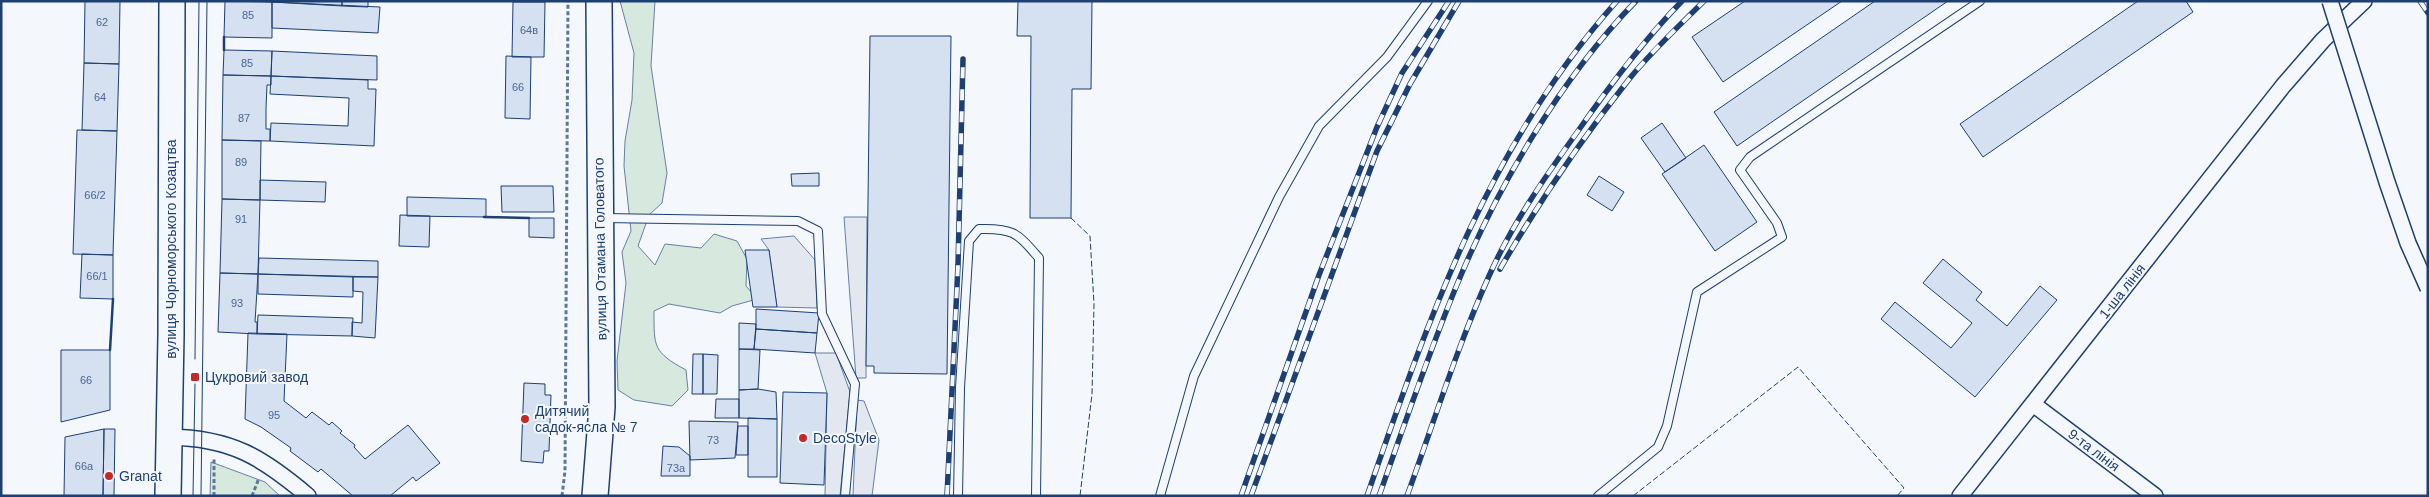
<svg xmlns="http://www.w3.org/2000/svg" width="2429" height="497" font-family="Arial,sans-serif">
<style>
.green{fill:#d7e8df;stroke:#687fa3}
.parking{fill:#e3e8f0;stroke:#687fa3}
.building{fill:#d5e0f0;stroke:#1d3f73}
.lines{fill:none;stroke-linecap:round;stroke-linejoin:round}
.service-casing{stroke:#1d3f73;stroke-width:10}
.minor-casing{stroke:#1d3f73;stroke-width:18}
.primary-casing{stroke:#1d3f73;stroke-width:28}
.path{stroke:#5e769c;stroke-width:3;stroke-dasharray:4 2.5;stroke-linecap:butt}
.service{stroke:#f4f7fb;stroke-width:8}
.minor{stroke:#f4f7fb;stroke-width:15}
.primary{stroke:#f4f7fb;stroke-width:25}
.tram{stroke:#1d3f73;stroke-width:1}
.rail-casing{stroke:#1d3f73;stroke-width:5.5}
.rail{stroke:#f4f7fb;stroke-width:4;stroke-dasharray:11;stroke-linecap:butt}
.minor-bridge-casing{stroke:#1d3f73;stroke-width:18;stroke-linecap:butt}
.minor-bridge{stroke:#f4f7fb;stroke-width:15}
.fence{stroke:#1d3f73;stroke-width:1;stroke-dasharray:6 2.5;stroke-linecap:butt}
.wall{stroke:#1d3f73;stroke-width:2.5}
.poi-dot{fill:#c62828;stroke:#f4f7fb;stroke-width:2}
.labels{text-anchor:middle;dominant-baseline:central;stroke-width:4;stroke-linejoin:round;paint-order:stroke}
.number-label{font-size:11px;fill:#4b6792}
.street-label{font-size:14px;fill:#1d3f73;stroke:#f4f7fb}
.poi-label{font-size:14px;fill:#1d3f73;stroke:#f4f7fb;text-anchor:start}
</style>
<rect width="100%" height="100%" fill="#f4f7fb"/>
<path class="green" d="M620,1H655L651,66L667,173L662,203L649,215L638,246L655,265L665,244L701,248L714,234L737,241L747,259L746,286L757,299L732,306L720,313L669,304L654,311C654,347 653,352 686,370L688,390L672,406L634,400L618,390L617,361L626,283L622,252L631,231L624,166L625,141L632,100L634,53Z
M211,462L265,482L280,496H210Z"/>
<path class="parking" d="M844,217H867L866,378H856Z
M794,236L815,260L817,308L777,307L769,250L761,239Z
M815,353H836L850,392L840,496H825L827,393Z
M857,400L864,401L879,440L872,496H853Z"/>
<path class="building" d="M85,1H120L119,64L84,63Z
M225,1L272,2V38L224,37Z
M255,1H342V6Z
M342,1H368V7L342,6Z
M1018,1H1092L1091,89H1072L1071,218H1030L1031,36H1017Z
M1745,1H1842L1723,82L1692,37Z
M1875,1H1948L1737,146L1714,112Z
M2138,1H2186L2193,12L1983,157L1960,124Z
M272,2L380,7L378,33L272,28Z
M513,2H545L544,57H512Z
M870,36H951L947,374L874,373V366H866Z
M224,50L272,51L271,76L223,75Z
M272,51L377,56V80L271,76Z
M506,56L531,57L530,119L505,118Z
M84,63L119,64L117,131L82,130Z
M223,75L271,76V85H267L266,108V129H270V141L222,140Z
M271,76L368,80V89H376L374,146L270,141L271,123L348,126L349,98L270,94Z
M1662,123L1686,158L1665,172L1641,138Z
M77,130L117,131L113,255L73,254Z
M222,140L261,141L260,200L222,199Z
M1704,145L1757,222L1715,251L1662,174Z
M819,173V186H792L791,174Z
M1599,176L1624,192L1612,211L1587,195Z
M260,180L326,182L325,202L260,200Z
M501,186H553L554,212H502Z
M407,197L486,199V217L407,216Z
M222,199L260,200L258,274L220,273Z
M400,215L430,216L429,247L399,246Z
M529,218H554V238L529,237Z
M745,250H769L777,307H753Z
M82,254L113,255V299L80,298Z
M259,258L378,261V277L258,274Z
M1943,259L1982,292L1976,300L2007,326L2040,286L2057,300L1975,397L1881,319L1895,302L1951,348L1972,323L1923,283Z
M220,273L258,274L255,322H257V334L218,332Z
M258,274L353,277V297L258,294Z
M353,277H378L375,338L352,336V322L362,323L363,292L353,291Z
M756,309L819,313L817,333L756,329Z
M258,315L353,318L352,336L257,334Z
M739,323L756,324L754,349H739Z
M756,329L817,333L815,353L754,349Z
M248,333L287,334L284,401L306,418L312,412L329,425L332,422L342,431L340,433L355,445L354,447L365,459L408,425L440,463L416,481L413,477L390,496H353L321,469L318,472L290,451L291,448L261,427L245,419Z
M739,349L760,350L758,389L739,390Z
M61,350H110V410L61,422Z
M693,354H703V394H692Z
M703,354L718,355L717,394H703Z
M524,383L545,384V395H551L549,451H544L543,463L521,461Z
M758,389L776,392L777,419L739,418V390Z
M783,392L827,393L824,485L780,483Z
M716,399H739V418H715Z
M748,418L777,419V477H748Z
M689,421L738,422L735,458L690,460Z
M738,426H748V455H736Z
M104,429L103,496H64L65,437Z
M104,429H115L114,496H103Z
M663,446L679,447L690,456V476H661Z"/>
<g class="lines">
<defs>
<path id="service" d="M604,218L798,221L818,231L822,314L855,384L845,496
M958,496L960,388L969,241L979,229C1014,228 1017,233 1039,258L1036,496
M1160,496L1194,376L1279,197L1319,126L1387,57L1428,1
M1598,496L1658,447L1667,426L1697,292L1782,237L1777,223L1740,170L1750,157L1980,1"/>
<path id="minor" d="M2033,404L2155,496
M169,437C231,438 262,457 308,496
M1960,496L2283,86L2323,40L2364,1"/>
<path id="primary" d="M168,496L171,335L172,1
M595,496L602,407L599,1"/>
</defs>
<use href="#service" class="service-casing"/>
<use href="#minor" class="minor-casing"/>
<use href="#primary" class="primary-casing"/>
<path class="path" d="M214,496V457
M252,496L259,478
M562,496L565,471L568,1"/>
<use href="#service" class="service"/>
<use href="#minor" class="minor"/>
<use href="#primary" class="primary"/>
<path class="tram" d="M195,359L199,1
M193,496L195,384
M201,496L207,1"/>
<defs>
<path id="rail" d="M2420,1L2428,13
M1500,269C1539,202 1582,138 1630,78C1652,51 1679,26 1704,1
M947,496L958,265L963,59
M1241,496L1319,275L1377,127L1402,73L1449,1
M1251,496L1377,151L1410,84L1459,1
M1367,496C1430,315 1487,147 1617,1
M1379,496C1404,426 1428,355 1456,287C1497,187 1561,78 1636,1
M1407,496C1434,422 1457,347 1489,276C1512,224 1545,177 1578,131C1610,85 1643,41 1682,1"/>
</defs>
<use href="#rail" class="rail-casing"/>
<use href="#rail" class="rail"/>
<defs>
<path id="minor-bridge" d="M2330,1L2387,182L2408,243L2428,288"/>
</defs>
<use href="#minor-bridge" class="minor-bridge-casing"/>
<use href="#minor-bridge" class="minor-bridge"/>
<path class="fence" d="M1071,218L1090,236L1094,304L1092,394L1080,496
M1633,496L1798,367L1904,488L1897,496"/>
<path class="wall" d="M224,50V37
M484,217L529,218
M110,350L113,299"/>
</g>
<g class="poi-dot">
<rect x="190" y="372" width="10" height="10" rx="2.5"/>
<circle cx="525" cy="419" r="5"/>
<circle cx="803" cy="438" r="5"/>
<circle cx="109" cy="476" r="5"/>
</g>
<g class="labels">
<g class="number-label">
<text x="248" y="15">85</text>
<text x="102" y="22">62</text>
<text x="529" y="30">64в</text>
<text x="247" y="63">85</text>
<text x="518" y="87">66</text>
<text x="100" y="97">64</text>
<text x="244" y="118">87</text>
<text x="241" y="162">89</text>
<text x="95" y="195">66/2</text>
<text x="241" y="219">91</text>
<text x="97" y="276">66/1</text>
<text x="237" y="303">93</text>
<text x="86" y="380">66</text>
<text x="274" y="415">95</text>
<text x="713" y="440">73</text>
<text x="84" y="466">66а</text>
<text x="676" y="468">73а</text>
</g>
<g class="street-label">
<text transform="translate(171 249) rotate(-90)">вулиця Чорноморського Козацтва</text>
<text transform="translate(600 249) rotate(-91)">вулиця Отамана Головатого</text>
<text transform="translate(2122 291) rotate(-52)">1-ша лінія</text>
<text transform="translate(2094 450) rotate(37)">9-та лінія</text>
</g>
<g class="poi-label">
<text x="205" y="377">Цукровий завод</text>
<text x="535" y="411">Дитячий<tspan x="535" dy="16">садок-ясла № 7</tspan></text>
<text x="813" y="438">DecoStyle</text>
<text x="119" y="476">Granat</text>
</g>
</g>
<rect width="2429" height="497" fill="none" stroke="#1d3f73" stroke-width="5"/>
</svg>
